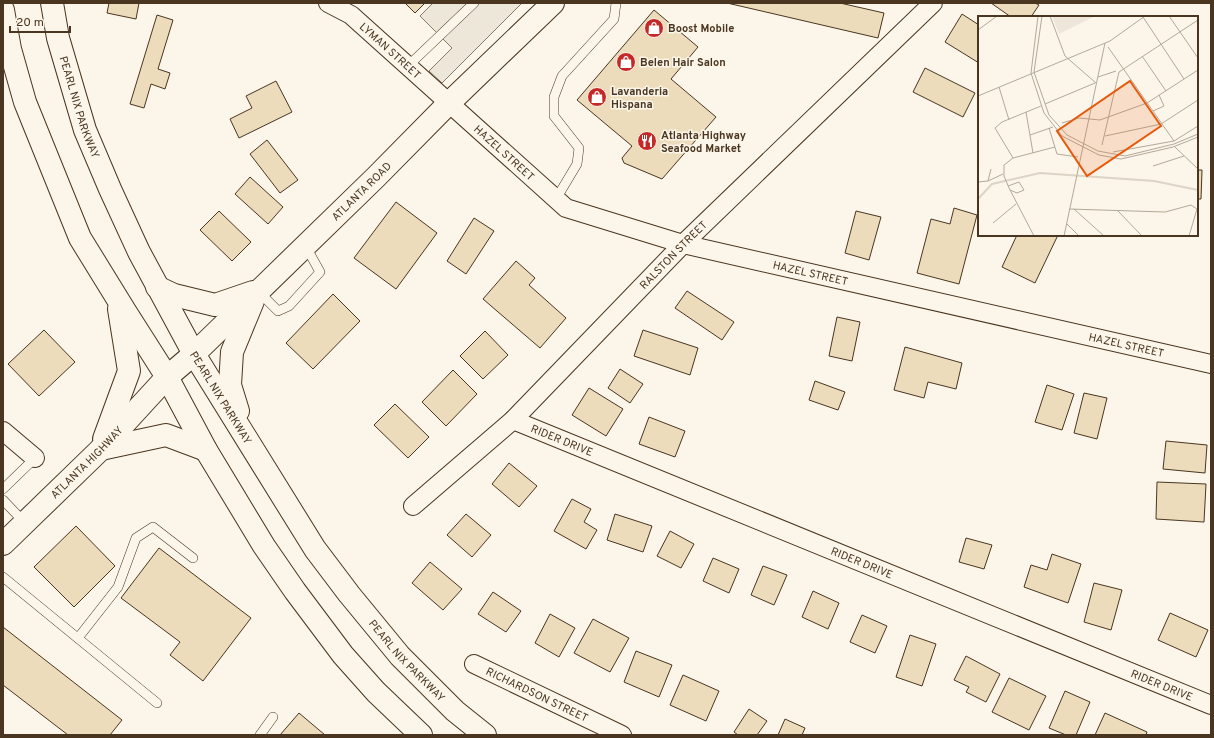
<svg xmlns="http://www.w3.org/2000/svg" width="1214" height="738" font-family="Overpass,sans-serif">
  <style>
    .parking { fill: #ede7d9; stroke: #887966 }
    .building { fill: #ecdcbc; stroke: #4a3520 }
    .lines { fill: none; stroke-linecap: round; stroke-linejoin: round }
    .lane-casing { stroke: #4a3520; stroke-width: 10 }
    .street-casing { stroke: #4a3520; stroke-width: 20 }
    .secondary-casing { stroke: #4a3520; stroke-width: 24 }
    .lane { stroke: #fbf6e9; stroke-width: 9 }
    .street { stroke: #fbf6e9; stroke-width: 18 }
    .secondary { stroke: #fbf6e9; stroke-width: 22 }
    .labels { text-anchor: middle; stroke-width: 3; stroke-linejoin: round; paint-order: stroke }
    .poi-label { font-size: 11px; font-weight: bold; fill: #4a3520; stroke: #fbf6e9; text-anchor: start }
    .street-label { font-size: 11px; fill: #4a3520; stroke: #fbf6e9 }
    .inset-river { fill: none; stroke: #dcd4c6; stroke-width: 2 }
    .inset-road { fill: none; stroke: #b4a999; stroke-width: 1 }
    .view { fill: #e8590c; fill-opacity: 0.15; stroke: #e8590c; stroke-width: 2 }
    .inset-edge { fill: none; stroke: #4a3520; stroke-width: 2 }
  </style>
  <rect width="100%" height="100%" fill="#fbf6e9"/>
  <!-- parking -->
  <polygon class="parking" points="433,3 522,3 442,83 429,71 452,48 420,16"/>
  <!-- building -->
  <g class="building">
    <polygon points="109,3 139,3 136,19 107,13"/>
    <polygon points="405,3 425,3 415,13"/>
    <polygon points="727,3 840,3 884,13 878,38"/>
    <polygon points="991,3 1035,3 1039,5 1031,17 1011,17"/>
    <polygon points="654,10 698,47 671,79 716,117 662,179 624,163 622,158 632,146 577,100"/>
    <polygon points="962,14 979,25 979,63 945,42"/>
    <polygon points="157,15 173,20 158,69 170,73 165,89 151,84 144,108 130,104"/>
    <polygon points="925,68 975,93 963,117 913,92"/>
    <polygon points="276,81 292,112 239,138 230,119 252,108 246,96"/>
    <polygon points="267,140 298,180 280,193 250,154"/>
    <polygon points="1197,170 1202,170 1201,199 1197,199"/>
    <polygon points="250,177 283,207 268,224 235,194"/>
    <polygon points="396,202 437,233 396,289 354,258"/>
    <polygon points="954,208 977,215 959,284 917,273 931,219 950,224"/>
    <polygon points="219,211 251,242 232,261 200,230"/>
    <polygon points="856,211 881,217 869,260 845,253"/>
    <polygon points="474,218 494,231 466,274 447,261"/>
    <polygon points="1017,235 1058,235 1035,283 1002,267"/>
    <polygon points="516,261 535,278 529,285 566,318 540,348 483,299"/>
    <polygon points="687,291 734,322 722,340 675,308"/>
    <polygon points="333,294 360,321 313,369 286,343"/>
    <polygon points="837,317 860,322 852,361 829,356"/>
    <polygon points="44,330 75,362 39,396 8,364"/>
    <polygon points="643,330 698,348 690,375 634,356"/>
    <polygon points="485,331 508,355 483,379 460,356"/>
    <polygon points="905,347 962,363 956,389 928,382 924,398 894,390"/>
    <polygon points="620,369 643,384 630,403 608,388"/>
    <polygon points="453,370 477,394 446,426 422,402"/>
    <polygon points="815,381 845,392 838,410 809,400"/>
    <polygon points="1047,385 1074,394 1062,430 1035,422"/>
    <polygon points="589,388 623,409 606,436 572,415"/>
    <polygon points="1084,393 1107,398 1097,439 1074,433"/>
    <polygon points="395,404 429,437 408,458 374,425"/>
    <polygon points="649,417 685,431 675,457 639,444"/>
    <polygon points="1166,441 1207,445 1205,473 1163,469"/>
    <polygon points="509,463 537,486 519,507 492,484"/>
    <polygon points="1157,482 1206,484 1204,522 1156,519"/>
    <polygon points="572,499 591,509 584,522 597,530 586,549 554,531"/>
    <polygon points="466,514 491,535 472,557 447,535"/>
    <polygon points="615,514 652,526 643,552 607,540"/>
    <polygon points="76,526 115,566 74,607 34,567"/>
    <polygon points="670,531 694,544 681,568 657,556"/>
    <polygon points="966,538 992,545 984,569 959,562"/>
    <polygon points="159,548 251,618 203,681 170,655 180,642 121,598"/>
    <polygon points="1052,554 1081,564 1068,603 1024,587 1031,565 1047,570"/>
    <polygon points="713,558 739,569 729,593 703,581"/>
    <polygon points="430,562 462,589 443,610 412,583"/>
    <polygon points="763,566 787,575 774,605 751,595"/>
    <polygon points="1094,583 1122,590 1111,630 1084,622"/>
    <polygon points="813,591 839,603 828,629 802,617"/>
    <polygon points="493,592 521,611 506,632 478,614"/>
    <polygon points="1170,613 1208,630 1196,657 1158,640"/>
    <polygon points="550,614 575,628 559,657 535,643"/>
    <polygon points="862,615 887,626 875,653 850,642"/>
    <polygon points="593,619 629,638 610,672 574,653"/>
    <polygon points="3,627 122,720 110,735 68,735 3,685"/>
    <polygon points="910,635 936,644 922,686 896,677"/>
    <polygon points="636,651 672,665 659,697 624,682"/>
    <polygon points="966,656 1000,674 986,702 966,692 969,687 954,680"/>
    <polygon points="683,675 719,691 706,721 670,705"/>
    <polygon points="1009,678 1046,696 1029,730 992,712"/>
    <polygon points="1065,691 1090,702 1076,735 1066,735 1049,728"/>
    <polygon points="749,709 767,721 757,735 738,735 734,732"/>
    <polygon points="299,713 325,735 280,735"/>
    <polygon points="1105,713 1147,732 1146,735 1095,735"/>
    <polygon points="785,719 805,728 802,735 778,735"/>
  </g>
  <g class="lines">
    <!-- lane casing -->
    <g class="lane-casing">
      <g id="lane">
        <polyline points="408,66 474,3"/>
        <polyline points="556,199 577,164 579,148 554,116 554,97 562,76 614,19 616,3"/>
        <polyline points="258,291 278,311 289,306 320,272 305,245"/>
        <polyline points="3,489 35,458"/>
        <polyline points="3,500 25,523"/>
        <polyline points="3,577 157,703"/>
        <polyline points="78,638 118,587 136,538 153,527 193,558"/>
        <polyline points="260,735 273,717"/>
      </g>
    </g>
    <!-- street casing -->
    <g class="street-casing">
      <g id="street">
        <path id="s1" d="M328,3L351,15L566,208L683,244L1211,364"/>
        <path id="s2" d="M513,420L1211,705"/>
        <polyline points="3,431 35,458"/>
        <path id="s3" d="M413,506L513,420L683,244L933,3"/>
        <path id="s4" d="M474,664L622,735"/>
      </g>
    </g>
    <!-- secondary casing -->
    <g class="secondary-casing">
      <g id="secondary">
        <path id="s5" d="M52,3L58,38L85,130L110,189L139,252L194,354L315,549L349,594L400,656L455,711L485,735"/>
        <polyline points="3,10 10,49 25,102 80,238 125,311 167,377 206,450 264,546 295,591 343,655 376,692 421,735"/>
        <polyline points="157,287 174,295 215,305 253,292"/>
        <polyline points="238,411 230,385 232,352 253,301"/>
        <polyline points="104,439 129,371 119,309"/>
        <polyline points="101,449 166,435 206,450"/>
        <path id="s6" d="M3,544L101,449L167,377L194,354L376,177L449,103L553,3"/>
      </g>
    </g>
    <!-- lane -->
    <use href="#lane" class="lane"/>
    <!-- street -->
    <use href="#street" class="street"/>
    <!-- secondary -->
    <use href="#secondary" class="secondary"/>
  </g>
  <!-- icons -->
  <defs>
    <g id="shop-disc" transform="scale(1)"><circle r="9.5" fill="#c62828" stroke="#fbf6e9"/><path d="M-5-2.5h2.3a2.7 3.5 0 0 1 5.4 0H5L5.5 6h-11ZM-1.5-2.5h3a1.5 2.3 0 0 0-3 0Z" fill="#fff"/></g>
    <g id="restaurant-disc" transform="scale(1)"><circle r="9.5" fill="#c62828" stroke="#fbf6e9"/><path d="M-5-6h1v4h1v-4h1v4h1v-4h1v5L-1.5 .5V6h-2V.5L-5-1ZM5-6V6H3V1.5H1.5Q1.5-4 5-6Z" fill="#fff"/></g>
  </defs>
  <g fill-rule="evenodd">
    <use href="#shop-disc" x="654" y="28"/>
    <use href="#shop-disc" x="626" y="62"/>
    <use href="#shop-disc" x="597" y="97"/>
    <use href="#restaurant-disc" x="647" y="141"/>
  </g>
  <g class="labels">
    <!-- poi labels -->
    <g class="poi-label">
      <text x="668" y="32">Boost Mobile</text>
      <text x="640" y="66">Belen Hair Salon</text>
      <text x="611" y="95">Lavanderia<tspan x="611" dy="13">Hispana</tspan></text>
      <text x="661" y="139">Atlanta Highway<tspan x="661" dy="13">Seafood Market</tspan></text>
    </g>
    <!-- street labels -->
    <g class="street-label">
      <text dy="4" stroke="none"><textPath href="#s1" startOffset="79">LYMAN STREET</textPath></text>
      <text dy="4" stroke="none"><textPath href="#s5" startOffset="108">PEARL NIX PARKWAY</textPath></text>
      <text dy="4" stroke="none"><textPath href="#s1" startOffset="232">HAZEL STREET</textPath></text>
      <text dy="4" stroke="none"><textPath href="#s6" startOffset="503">ATLANTA ROAD</textPath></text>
      <text dy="4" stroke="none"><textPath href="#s3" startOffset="362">RALSTON STREET</textPath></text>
      <text dy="4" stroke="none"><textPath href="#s1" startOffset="568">HAZEL STREET</textPath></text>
      <text dy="4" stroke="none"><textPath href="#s1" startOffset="892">HAZEL STREET</textPath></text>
      <text dy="4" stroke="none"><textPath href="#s5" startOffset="432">PEARL NIX PARKWAY</textPath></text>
      <text dy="4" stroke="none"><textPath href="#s2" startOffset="53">RIDER DRIVE</textPath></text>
      <text dy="4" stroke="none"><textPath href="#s6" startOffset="117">ATLANTA HIGHWAY</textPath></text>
      <text dy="4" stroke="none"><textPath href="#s2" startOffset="377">RIDER DRIVE</textPath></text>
      <text dy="4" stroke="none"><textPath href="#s5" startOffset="755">PEARL NIX PARKWAY</textPath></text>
      <text dy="4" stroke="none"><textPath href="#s2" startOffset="701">RIDER DRIVE</textPath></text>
      <text dy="4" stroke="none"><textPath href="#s4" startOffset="70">RICHARDSON STREET</textPath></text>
    </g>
  </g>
  <!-- overview -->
  <g transform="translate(978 16)">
    <rect width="220" height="220" fill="#fbf6e9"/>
    <path d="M74,0H117L81,18Z" fill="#ede6d9"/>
    <path class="inset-river" d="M0,183L14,168L62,157L176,165L220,174"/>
    <path class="inset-road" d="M60,0L53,57L66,97L84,120L121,139L143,143L195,131L220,121M64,0L56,56L71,99L89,119L120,135L147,140L196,128L220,118M72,0L87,40L118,67M191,0L220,42M165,1L206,63M0,14L19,0M130,31L196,125M164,40L188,75M120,61L138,55M21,71L31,104M0,80L132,25L167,0M67,88L117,67M175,95L186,90L181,79M48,96L55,137M84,107L101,102L122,104L169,87L220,54M71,112L79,138L100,141M52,119L75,111M127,120L183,108L220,84M124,129L141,56L220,4M197,131L220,153M135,136L196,125L220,110M35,142L17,112L24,106L63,90M175,150L206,140M10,165L13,153M0,166L10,165L25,158M30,170L41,166L46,174L39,177L32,174M91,193L187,196L213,189L219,193L211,220M96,193L126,220M140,195L164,220M15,207L38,188M89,208L101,220M56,220L31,172L26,160V149L35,142L77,131M86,220L127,27"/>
    <path class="view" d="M152,65L183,110L109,160L79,115Z"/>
    <rect width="220" height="220" class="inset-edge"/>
  </g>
  <!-- border -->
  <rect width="1214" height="738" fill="none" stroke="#4a3520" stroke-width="8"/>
  <!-- scale -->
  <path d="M10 26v6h60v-6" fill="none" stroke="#4a3520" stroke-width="2"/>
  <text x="16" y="26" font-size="12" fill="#4a3520" stroke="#fbf6e9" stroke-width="3" paint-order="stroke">20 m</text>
</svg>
